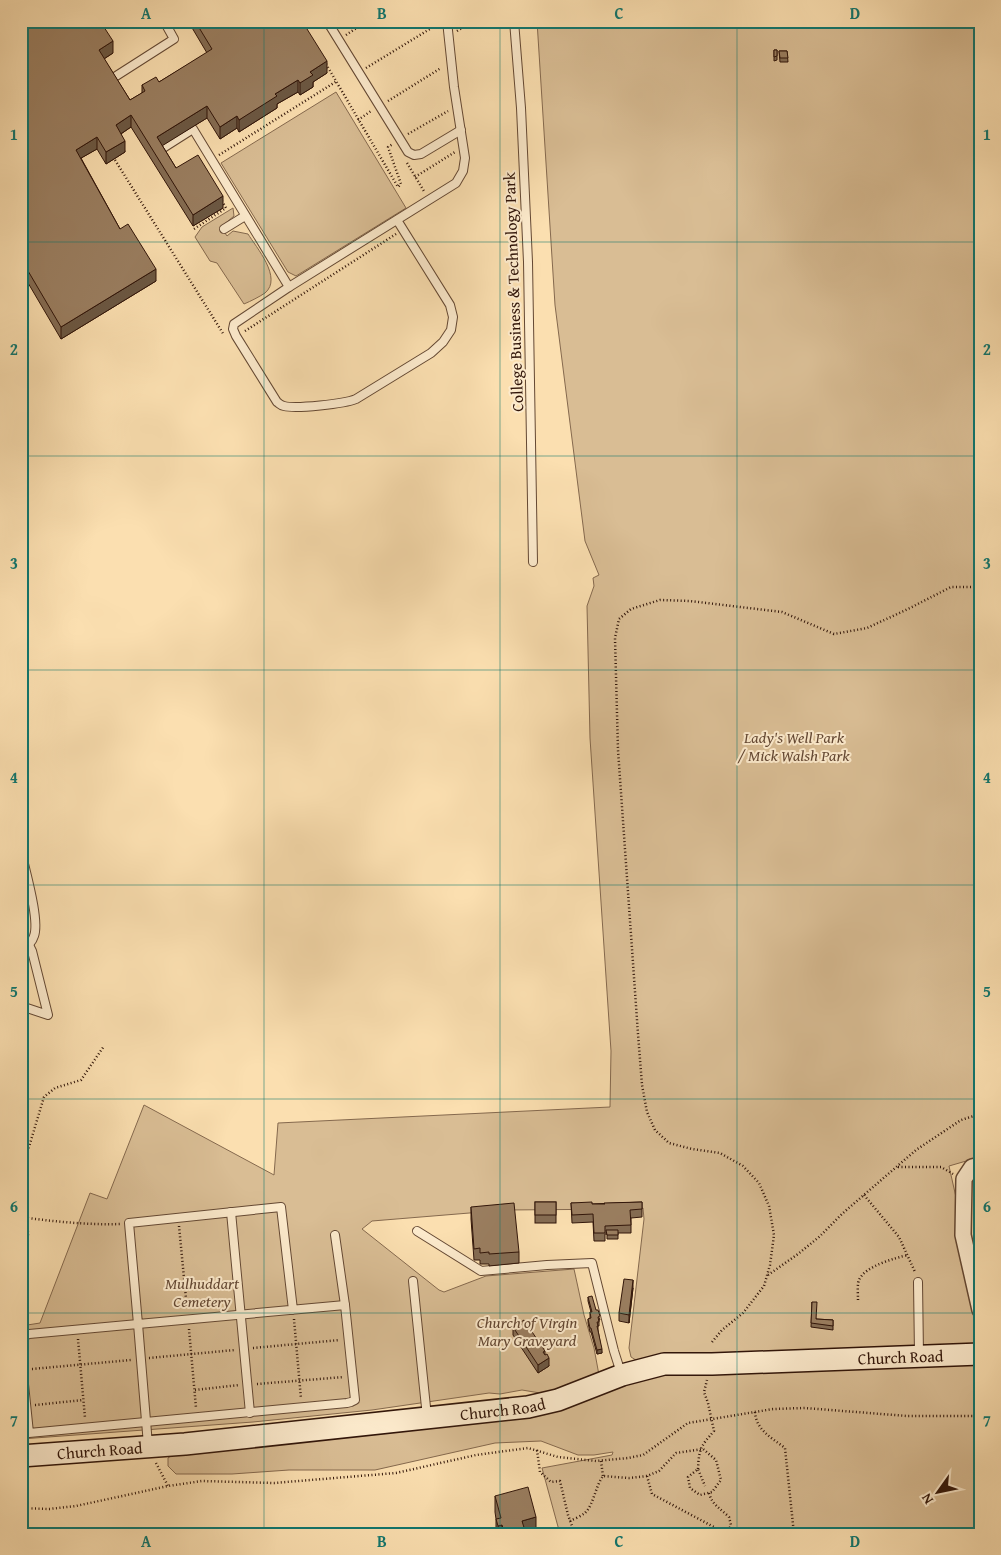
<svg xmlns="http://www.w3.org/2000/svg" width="1001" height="1555" font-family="'Gentium Book Plus',serif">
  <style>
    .green { fill: #d9bd94; stroke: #85694e }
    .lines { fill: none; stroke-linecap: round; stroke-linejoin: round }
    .lane-casing { stroke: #644833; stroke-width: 10 }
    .street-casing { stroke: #644833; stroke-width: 18 }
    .secondary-casing { stroke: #311509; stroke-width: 24 }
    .path { stroke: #311509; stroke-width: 2.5; stroke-dasharray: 1 2.5; stroke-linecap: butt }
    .lane { stroke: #fceacc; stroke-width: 8 }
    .street { stroke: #fceacc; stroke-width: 15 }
    .secondary { stroke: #fceacc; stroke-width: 21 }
    .wall { fill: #846c53; stroke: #311509 }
    .shaded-wall { fill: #6c5843; stroke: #311509 }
    .building { fill: #9a7e60; stroke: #311509 }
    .grid { fill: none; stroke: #0f766e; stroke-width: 1; stroke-opacity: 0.55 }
    .labels { text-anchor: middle; stroke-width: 4; stroke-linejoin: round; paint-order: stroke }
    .street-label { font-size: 16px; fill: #311509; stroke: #fceacc }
    .park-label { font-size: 16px; font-style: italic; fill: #634733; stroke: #fceacc }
    .neatline { fill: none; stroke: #0f766e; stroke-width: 2 }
    .grid-label { font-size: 16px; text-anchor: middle; font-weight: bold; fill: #0f766e }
  </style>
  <rect width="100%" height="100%" fill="#fbdfb0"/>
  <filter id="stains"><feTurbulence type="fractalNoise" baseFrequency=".004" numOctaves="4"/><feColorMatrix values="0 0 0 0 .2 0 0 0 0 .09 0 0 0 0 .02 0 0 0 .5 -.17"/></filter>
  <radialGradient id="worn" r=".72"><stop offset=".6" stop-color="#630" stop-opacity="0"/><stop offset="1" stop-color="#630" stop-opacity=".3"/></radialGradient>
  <!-- green -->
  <g class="green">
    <polygon points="537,21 980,21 980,1157 949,1166 980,1305 980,1534 560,1534 542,1468 612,1455 613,1452 594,1455 578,1455 541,1441 495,1443 375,1470 289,1470 232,1474 176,1474 168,1466 168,1458 175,1453 546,1410 639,1362 631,1357 629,1348 644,1219 643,1208 632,1209 506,1210 372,1221 362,1229 439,1290 444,1292 486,1276 574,1269 584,1315 594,1348 599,1375 546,1394 522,1390 500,1394 489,1393 372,1410 253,1422 21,1439 21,1326 40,1323 90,1193 107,1199 144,1105 274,1175 278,1123 610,1107 611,1051 590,738 587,606 594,586 593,578 599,575 585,541 555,305"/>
    <polygon points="336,92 406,208 296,276 288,272 221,163"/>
    <path d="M233,208L234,216L221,227L227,236L233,231L248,234C256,247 283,278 265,293C259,297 251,301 244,304L217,263L210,261L195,237L202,227Z"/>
  </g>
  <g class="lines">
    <!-- lane casing -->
    <g class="lane-casing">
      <g id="lane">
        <polyline points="327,21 408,152 414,155 421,154 461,130"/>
        <polyline points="514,21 521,108 528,262 533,562"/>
        <polyline points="97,27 106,21"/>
        <polyline points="113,78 174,39 164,21"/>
        <polyline points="160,150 193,129 289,287"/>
        <path d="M397,220L450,305L453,317L451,330L443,342L431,353L356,399C344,404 296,409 284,406C280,405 280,404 277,402L236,336L233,329L234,324L289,287L456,183L463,171L465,158L454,87L447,21"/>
        <polyline points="224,229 245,216"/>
        <path d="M21,851C25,870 40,920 34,936C32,943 27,947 21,951"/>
        <polyline points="21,1006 48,1015 32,951 29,945"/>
        <polyline points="231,1212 250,1413"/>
        <polyline points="417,1231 481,1271 547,1265 592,1263 614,1351 621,1373"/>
        <polyline points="335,1235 345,1305"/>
        <polyline points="413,1281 427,1417"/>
        <polyline points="918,1282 919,1355"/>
        <polyline points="21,1340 24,1336 29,1334 138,1324 148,1445"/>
        <path d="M21,1355L29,1433C135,1422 241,1414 347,1403L351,1402L355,1400L345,1305L138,1324L129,1223L281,1207L293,1310"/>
      </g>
    </g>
    <!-- street casing -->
    <g class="street-casing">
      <polyline id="street" points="980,1165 972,1167 964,1179 963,1235 980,1310"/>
    </g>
    <!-- secondary casing -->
    <g class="secondary-casing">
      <g id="secondary">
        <path id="s1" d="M21,1456L185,1444L528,1407L558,1400L622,1375L664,1364H712L980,1354"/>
      </g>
    </g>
    <!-- path -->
    <g class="path">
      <polyline points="465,21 465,27"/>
      <polyline points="457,31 473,21"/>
      <polyline points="346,35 367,21"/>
      <polyline points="326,64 398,187 401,184 388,147 393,144"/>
      <polyline points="366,68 438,24"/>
      <polyline points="388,101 441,68"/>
      <polyline points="358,120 371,111"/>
      <polyline points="408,134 448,111"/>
      <polyline points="219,155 337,81"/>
      <polyline points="115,160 224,335"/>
      <polyline points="407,163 425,193"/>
      <polyline points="415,177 455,152"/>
      <polyline points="194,229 226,208 222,201"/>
      <polyline points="245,331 396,234"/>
      <polyline points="21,820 26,843"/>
      <polyline points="21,930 24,922"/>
      <polyline points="898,1167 941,1167 953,1174"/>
      <polyline points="864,1195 899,1237 915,1272"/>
      <path d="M28,1218C59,1222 89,1225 121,1224"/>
      <polyline points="179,1226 187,1309"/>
      <polyline points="21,1255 28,1237 26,1157 44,1097 55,1088 81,1080 104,1046"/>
      <polyline points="768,1275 798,1254 819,1237 843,1213 916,1150 961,1120 980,1114"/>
      <path d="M858,1300C858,1294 857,1285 859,1280C865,1266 895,1258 908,1255"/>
      <polyline points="294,1319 301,1399"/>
      <polyline points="189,1329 196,1408"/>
      <polyline points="78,1339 85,1418"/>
      <polyline points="712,1342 722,1330 743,1313 764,1286 770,1265 774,1235 769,1206 759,1183 743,1166 720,1153 692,1149 669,1143 655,1130 647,1112 642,1085 638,1034 618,750 615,638 619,619 631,609 660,600 690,601 782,612 834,634 867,628 908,609 951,587 980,587"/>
      <polyline points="253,1348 340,1340"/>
      <polyline points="149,1358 235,1350"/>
      <polyline points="32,1369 131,1360"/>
      <polyline points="257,1384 344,1377"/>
      <polyline points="195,1390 239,1385"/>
      <polyline points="35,1405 83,1400"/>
      <path d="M755,1412C756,1430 772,1438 785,1448L794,1534"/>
      <polyline points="537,1450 540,1472 551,1482 560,1481 568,1515 575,1534"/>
      <polyline points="601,1461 603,1476"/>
      <polyline points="156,1463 168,1486"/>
      <path d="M698,1469C699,1448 701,1446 714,1431L708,1403L704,1392L707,1380"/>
      <polyline points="647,1476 652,1494 727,1534"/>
      <path d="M709,1493C712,1505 721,1509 729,1517L731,1525L727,1534"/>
      <polyline points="21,1508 49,1509 76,1506 168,1486 202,1481 274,1483 396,1473 476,1455 528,1448 558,1457 596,1461 628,1458 643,1455 688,1423 773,1409 805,1408 907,1416 980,1416"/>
      <path d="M570,1521C574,1519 581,1516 585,1513C594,1504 595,1487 603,1476L629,1478L647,1476L659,1471L676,1453L703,1449L716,1460L721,1480L712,1492L700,1495L690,1488L688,1477L698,1469L705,1486"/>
    </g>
    <!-- lane -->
    <use href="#lane" class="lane"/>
    <!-- street -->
    <use href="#street" class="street"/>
    <!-- secondary -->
    <use href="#secondary" class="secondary"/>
  </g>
  <!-- wall -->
  <g class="wall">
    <polygon points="21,21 113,53 104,59 130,100 142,93 142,85 159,82 207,53 188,21 302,21 327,73 313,82 313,87 300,95 298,92 277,104 277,108 239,132 237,128 220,139 207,118 162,145 176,168 223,208 193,226 131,127 121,134 125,152 106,164 97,149 81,158 120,229 156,281 61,339 21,271"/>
    <polygon points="774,50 777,50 777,60 774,61"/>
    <polygon points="779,51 787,51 788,62 780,62"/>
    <polygon points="980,1178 980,1202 979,1202 975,1187 975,1179"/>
    <rect x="535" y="1202" width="21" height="21"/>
    <polygon points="642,1202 642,1217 631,1218 631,1233 618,1233 618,1239 607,1239 607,1234 605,1234 605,1241 594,1241 593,1222 572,1223 571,1203 592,1204"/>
    <polygon points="471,1207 519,1252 519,1263 489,1266 489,1264 480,1264 480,1260 474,1260 471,1219"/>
    <polygon points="633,1288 629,1323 619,1321 619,1313"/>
    <polygon points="588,1297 596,1310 600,1320 599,1320 599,1326 598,1326 598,1330 602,1353 597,1354 591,1332 590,1332 588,1323 588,1319 590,1318 590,1312 591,1312 588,1301"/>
    <polygon points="812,1302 816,1319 833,1320 833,1330 811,1327"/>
    <polygon points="513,1327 545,1351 545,1355 549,1366 538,1373 513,1335"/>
    <polygon points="495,1496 536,1532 531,1534 496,1534 496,1519 495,1512"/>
  </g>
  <!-- shaded-wall -->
  <g class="shaded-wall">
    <polygon points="113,41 113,53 99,62 99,50"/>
    <polygon points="327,61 327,73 313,82 313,87 300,95 300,83 310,72"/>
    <polygon points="298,80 298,92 277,104 277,108 239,132 239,120 275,94"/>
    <polygon points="207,106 207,118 157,149 157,137"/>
    <polygon points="131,115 131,127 116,137 116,125"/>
    <polygon points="237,116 237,128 220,139 220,127"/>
    <polygon points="97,137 97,149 76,161 76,150"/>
    <polygon points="125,141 125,152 106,164 106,152"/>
    <polygon points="223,196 223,208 193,226 193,215"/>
    <polygon points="156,269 156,281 61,339 61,327"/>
    <polygon points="24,977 24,989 21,990 21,978"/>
    <rect x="979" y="1194" width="1" height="8"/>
    <polygon points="633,1280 633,1288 629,1323 629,1315"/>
    <polygon points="602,1349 602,1353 597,1354 597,1350"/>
    <polygon points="549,1358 549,1366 538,1373 538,1365"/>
    <polygon points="536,1517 536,1532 531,1534 522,1534 522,1521"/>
    <polygon points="502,1525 502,1534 498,1534 498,1526"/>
  </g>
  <!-- building -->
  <g class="building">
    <polygon points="21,21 100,21 113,41 99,50 130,100 145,91 142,85 156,77 159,82 212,49 195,21 302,21 327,61 310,72 313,75 300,83 298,80 275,94 277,96 239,120 237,116 220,127 207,106 157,137 176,168 198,155 223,196 193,215 131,115 116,125 125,141 106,152 97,137 76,150 120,229 128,224 156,269 61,327 21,259"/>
    <polygon points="774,50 777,50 777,56 774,57"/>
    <polygon points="779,51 787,51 788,58 780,58"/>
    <polygon points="21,965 24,977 21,978"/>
    <polygon points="980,1178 980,1194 979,1194 975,1179"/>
    <rect x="535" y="1202" width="21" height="13"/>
    <polygon points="592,1202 592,1204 605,1204 604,1203 642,1202 642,1209 630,1210 631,1225 605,1226 605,1233 594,1233 593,1214 572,1215 571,1203"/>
    <polygon points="514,1203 519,1252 489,1254 489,1252 480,1253 480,1248 474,1249 471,1207"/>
    <polygon points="606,1230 618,1230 618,1235 607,1235"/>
    <polygon points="624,1279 633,1280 629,1315 619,1313"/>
    <polygon points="592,1296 596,1310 598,1310 600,1316 598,1317 599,1322 597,1322 598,1326 597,1326 602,1349 597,1350 591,1328 590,1328 588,1319 591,1318 590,1312 592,1312 588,1297"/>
    <polygon points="812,1302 817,1302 816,1319 833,1320 833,1326 811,1323"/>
    <polygon points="524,1320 545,1351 543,1352 545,1355 547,1354 549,1358 538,1365 513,1327"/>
    <polygon points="528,1487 536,1517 522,1521 526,1534 505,1534 502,1525 498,1526 496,1519 501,1518 495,1496"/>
  </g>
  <!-- grid -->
  <path class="grid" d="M264,21V1534M500,21V1534M737,21V1534M21,242H980M21,456H980M21,670H980M21,885H980M21,1099H980M21,1313H980"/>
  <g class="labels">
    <!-- street labels -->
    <g class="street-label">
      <text transform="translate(513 292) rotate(-92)" y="6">College Business &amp; Technology Park</text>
      <text dy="6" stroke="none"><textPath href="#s1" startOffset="889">Church Road</textPath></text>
      <text dy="6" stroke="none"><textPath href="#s1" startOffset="484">Church Road</textPath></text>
      <text dy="6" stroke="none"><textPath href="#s1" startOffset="79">Church Road</textPath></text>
    </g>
    <!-- park labels -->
    <g class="park-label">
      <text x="794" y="743">Lady's Well Park<tspan x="794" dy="18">/ Mick Walsh Park</tspan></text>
      <text x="202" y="1289">Mulhuddart<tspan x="202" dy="18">Cemetery</tspan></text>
      <text x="527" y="1328">Church of Virgin<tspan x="527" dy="18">Mary Graveyard</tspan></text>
    </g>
  </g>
  <!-- margin -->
  <rect width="1001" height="1555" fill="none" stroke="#fbdfb0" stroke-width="55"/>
  <!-- north arrow -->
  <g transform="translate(938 1492) rotate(237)" stroke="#fceacc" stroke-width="4" paint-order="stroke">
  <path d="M0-4L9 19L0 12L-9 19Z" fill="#311509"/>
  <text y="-8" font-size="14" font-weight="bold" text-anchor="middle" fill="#311509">N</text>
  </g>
  <rect x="28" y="28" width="946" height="1500" class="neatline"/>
  <g class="grid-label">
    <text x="146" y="19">A</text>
    <text x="382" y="19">B</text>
    <text x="619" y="19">C</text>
    <text x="855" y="19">D</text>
    <text x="14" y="140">1</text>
    <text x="987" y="140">1</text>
    <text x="14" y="355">2</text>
    <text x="987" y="355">2</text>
    <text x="14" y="569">3</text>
    <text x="987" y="569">3</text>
    <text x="14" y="783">4</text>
    <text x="987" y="783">4</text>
    <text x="14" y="997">5</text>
    <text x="987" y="997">5</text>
    <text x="14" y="1212">6</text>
    <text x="987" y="1212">6</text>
    <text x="14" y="1426">7</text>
    <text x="987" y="1426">7</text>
    <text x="146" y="1547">A</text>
    <text x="382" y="1547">B</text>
    <text x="619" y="1547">C</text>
    <text x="855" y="1547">D</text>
  </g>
  <rect width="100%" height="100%" filter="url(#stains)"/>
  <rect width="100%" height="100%" fill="url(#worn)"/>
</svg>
